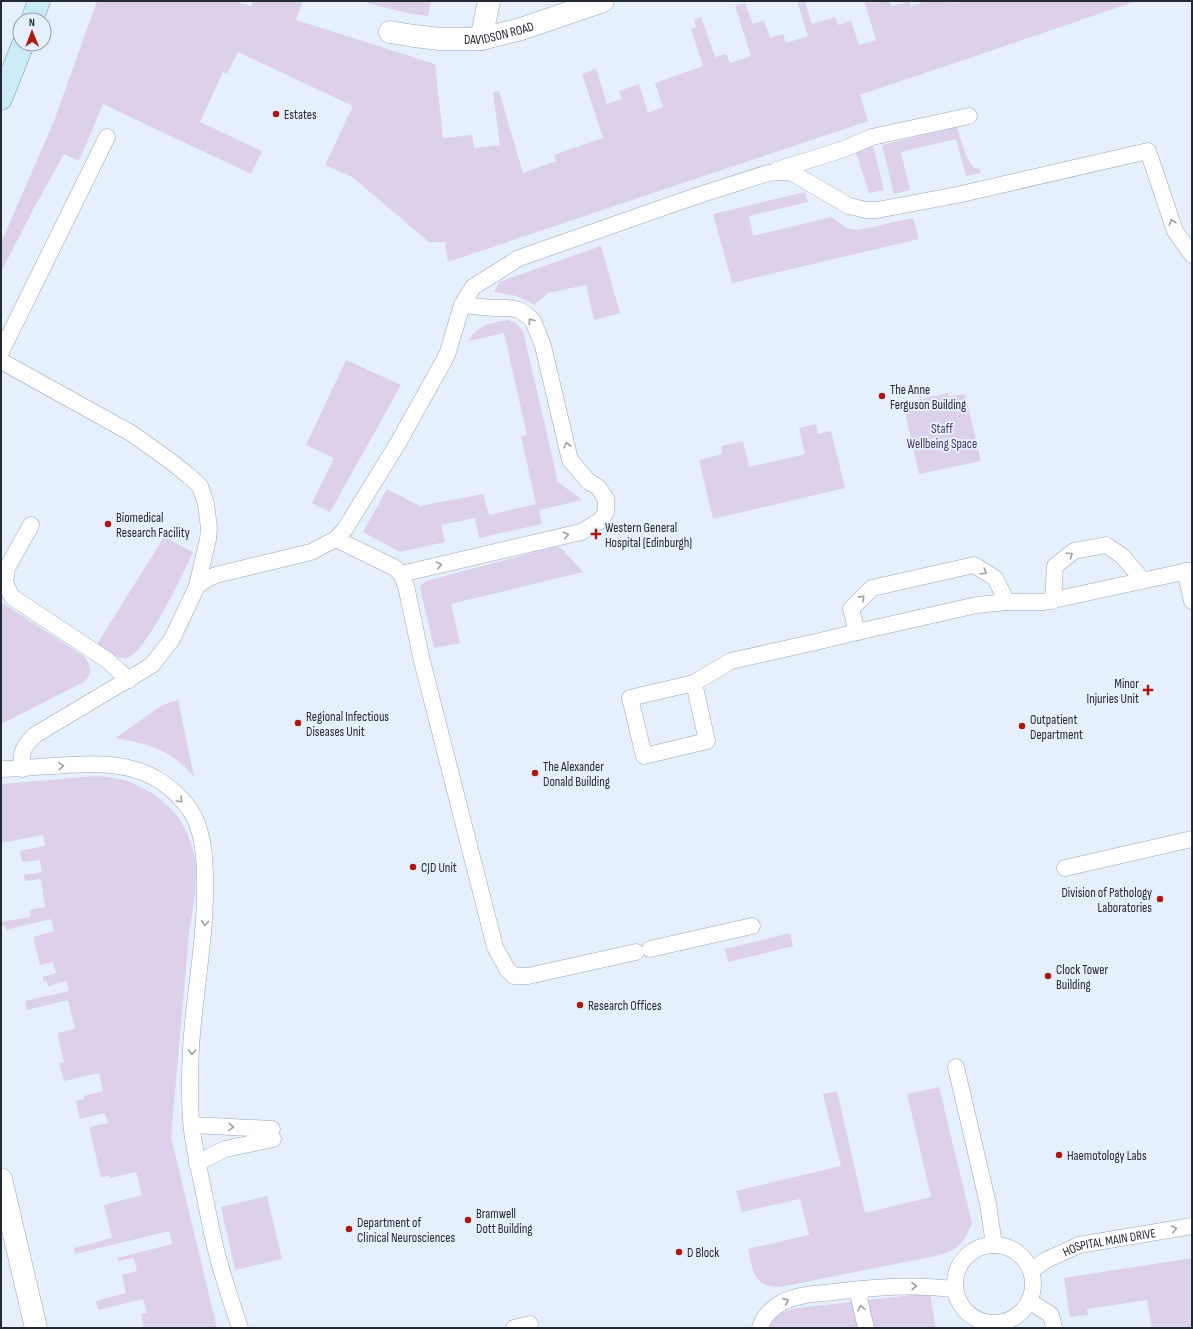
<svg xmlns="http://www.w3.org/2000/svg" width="1193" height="1329" font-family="'Sofia Sans Condensed',sans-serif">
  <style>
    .green { fill: #dcd0ea }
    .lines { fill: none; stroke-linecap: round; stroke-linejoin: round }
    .lane-casing { stroke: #96a6b8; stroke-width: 17 }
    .street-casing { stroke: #96a6b8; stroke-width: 23 }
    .primary-casing { stroke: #7a9eae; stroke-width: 23 }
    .lane { stroke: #fff; stroke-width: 16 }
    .street { stroke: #fff; stroke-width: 22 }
    .primary { stroke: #cbebf7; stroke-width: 22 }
    .oneway { stroke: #9c9fa2 }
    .poi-dot { fill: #aa1913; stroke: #e6f0fc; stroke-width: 1.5 }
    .labels { text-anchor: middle; stroke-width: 4; stroke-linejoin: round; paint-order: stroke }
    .street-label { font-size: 13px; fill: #242a31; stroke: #e6f0fc }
    .poi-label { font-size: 13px; fill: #242a31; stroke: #e6f0fc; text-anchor: start }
    .park-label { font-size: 13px; fill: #4c3661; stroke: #e6f0fc }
  </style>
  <rect width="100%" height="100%" fill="#e6f0fc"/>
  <!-- green -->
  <g class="green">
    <polygon points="97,1 236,1 251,6 253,1 303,1 296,20 435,64 443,138 472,135 474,148 500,145 493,92 499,91 523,173 556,161 554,155 603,138 582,74 596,69 607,104 622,99 619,91 639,84 648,113 663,107 655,83 703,66 691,29 696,27 694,20 701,17 715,57 726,54 730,63 751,56 735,6 745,3 753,24 764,21 770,38 783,34 786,43 808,36 797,1 805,1 812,24 835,17 838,25 851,21 859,45 876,40 864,1 873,1 874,3 882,1 889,1 891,6 910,1 911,6 921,3 920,1 951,1 952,3 958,1 1137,1 860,95 868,121 448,262 445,242 429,242 352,177 325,165 353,106 238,52 227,74 223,72 200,122 262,151 251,174 103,104 79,161 64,154 34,208 1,272 1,243 54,121"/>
    <polygon points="367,1 431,1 428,16 411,14 367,3"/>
    <path d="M957,127C961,141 965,157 974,168L980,169L981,173L966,176L956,139L901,152L910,190L894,194L882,145Z"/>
    <polygon points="873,145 884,190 869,193 855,150"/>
    <polygon points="805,192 808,202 749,216 753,236 831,217 846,228 858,230 913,218 919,239 732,283 713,214"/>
    <polygon points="601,246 620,313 594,320 586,285 548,293 534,305 517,296 494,292 499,282"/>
    <path d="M508,320L516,323L523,331L558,482L582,500L539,510L542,524L479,538L475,518L441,525L445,542L400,552L363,532L387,489L420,506L483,494L489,515L536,504L521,436L527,435L504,333L469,341C477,324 492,323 508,320Z"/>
    <polygon points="346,360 401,385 330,512 312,503 334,458 306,445"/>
    <polygon points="948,393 949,397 965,394 981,461 919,474 903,403"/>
    <polygon points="816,424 818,434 831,431 845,488 713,519 699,460 722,454 721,446 743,441 749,467 805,454 799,428"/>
    <path d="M164,537L193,552C184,572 146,653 127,658C117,660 105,649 97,644Z"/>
    <polygon points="554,547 561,548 564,551 583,572 451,604 460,643 434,648 420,588 422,584 426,581"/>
    <path d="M1,602L85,657C91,668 93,672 84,682L1,724Z"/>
    <path d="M178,700L194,777C170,749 151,745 116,738L162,705Z"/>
    <polygon points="96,776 109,777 128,781 152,793 171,809 178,817 187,833 192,846 196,863 195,895 189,934 171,1137 217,1328 144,1328 141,1314 147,1313 143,1299 98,1310 96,1301 126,1293 122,1275 137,1271 134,1258 118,1261 117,1258 172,1244 169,1231 75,1254 74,1248 112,1238 104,1205 142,1195 136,1172 110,1178 109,1176 101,1177 89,1127 108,1123 105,1113 80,1119 76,1101 84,1099 84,1096 103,1091 99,1073 64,1081 59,1063 64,1062 57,1033 75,1029 68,1000 27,1010 25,1001 69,991 66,981 48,986 47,981 44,982 43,977 56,973 53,962 40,965 33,937 54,931 51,919 6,930 5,925 1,926 1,922 31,917 30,910 45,907 41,879 25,881 24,875 42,872 40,860 22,862 20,851 45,846 43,835 1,843 1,784"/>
    <polygon points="790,933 793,946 728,962 725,949"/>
    <path d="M939,1087L972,1223C963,1247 955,1251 931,1257L780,1287C753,1287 753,1271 748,1249L809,1235L800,1199L742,1212L736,1191L841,1166L823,1094L837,1091L865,1213L931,1197L907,1094Z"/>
    <polygon points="267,1196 282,1259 235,1270 221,1207"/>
    <polygon points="1192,1258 1192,1328 1152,1328 1147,1300 1087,1309 1088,1315 1070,1317 1064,1278"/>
    <path d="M930,1293L936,1328H767C776,1313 781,1312 798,1308Z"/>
  </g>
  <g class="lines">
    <!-- lane casing -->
    <g class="lane-casing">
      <g id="lane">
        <polyline points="777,170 841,150 872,137 969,116"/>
        <polyline points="1,352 107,137"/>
        <polyline points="1,361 131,433 169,460 189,476 200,486 206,504 209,528 208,539 197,586"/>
        <polyline points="31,525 7,568 5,583 12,597 107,660 129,680"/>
        <polyline points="336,539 395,568 401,574 406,586 422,661 495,947 507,969 514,976 528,976 636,952"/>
        <polyline points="1185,571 1192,601"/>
        <polyline points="401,574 581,532 601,520 606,512 606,499 598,487 589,482 570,460 543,346 533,321 528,316 519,310 509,308 493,308 462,305"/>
        <polyline points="1053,601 1055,566 1074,551 1106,545 1122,556 1143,580"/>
        <polyline points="857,632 851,609 872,588 974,565 995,578 1007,602"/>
        <polyline points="694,683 731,661 820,641 857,632 977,605 1007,602 1044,602 1192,570"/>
        <polygon points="694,683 707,741 644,756 630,698"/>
        <path d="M1,769C50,769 116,752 160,781C174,790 190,806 196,821C204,840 205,860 205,879C206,927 198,974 193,1022C190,1054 189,1088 191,1121C193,1145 199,1169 204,1193C209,1217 213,1241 220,1265C226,1286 233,1307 240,1328"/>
        <path d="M22,769C21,751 22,748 35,735L152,665L172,639L197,586L207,579L216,575L311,552L336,539L345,529L398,443L447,355L462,305L473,287L519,258L696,196L768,173L779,172H788L794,174L849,206L866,210H877L957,195L1148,151L1175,231L1192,255"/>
        <polyline points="1065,868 1192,839"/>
        <polyline points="650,949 752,926"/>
        <polyline points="956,1067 988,1204 994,1245"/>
        <polyline points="192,1125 272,1129"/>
        <polyline points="197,1163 225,1149 273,1139"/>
        <circle cx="994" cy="1284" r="39"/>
        <path id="s1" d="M1031,1271L1046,1260L1079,1245L1192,1226"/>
        <polyline points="863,1289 859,1298 866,1328"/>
        <polyline points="1029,1301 1051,1315 1054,1328"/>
        <polyline points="514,1328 530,1324"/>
        <path d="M760,1328C763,1316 772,1308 783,1302C799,1294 817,1294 834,1292C876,1287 913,1284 955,1289"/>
      </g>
    </g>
    <!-- street casing -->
    <g class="street-casing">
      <g id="street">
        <path id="s2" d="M390,32L414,36L440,39H481L521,29L603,1"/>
        <polyline points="481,39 489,1"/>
        <polyline points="1,1179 36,1328"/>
      </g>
    </g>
    <!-- primary casing -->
    <g class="primary-casing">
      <g id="primary">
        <polyline points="32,20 39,1"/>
        <polyline points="1,99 23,44"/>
      </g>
    </g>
    <!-- lane -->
    <use href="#lane" class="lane"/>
    <!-- street -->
    <use href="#street" class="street"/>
    <!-- primary -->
    <use href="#primary" class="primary"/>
  </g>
  <!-- one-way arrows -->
  <defs><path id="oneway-chevron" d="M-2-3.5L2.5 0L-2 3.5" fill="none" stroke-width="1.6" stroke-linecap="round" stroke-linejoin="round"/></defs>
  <g class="oneway">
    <use href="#oneway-chevron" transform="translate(1172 222) rotate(-109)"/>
    <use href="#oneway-chevron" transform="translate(531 321) rotate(-125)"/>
    <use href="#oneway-chevron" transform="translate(567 445) rotate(-104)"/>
    <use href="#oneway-chevron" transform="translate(566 535) rotate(-12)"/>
    <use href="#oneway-chevron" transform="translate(1070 555) rotate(-35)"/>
    <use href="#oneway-chevron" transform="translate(439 565) rotate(-13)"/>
    <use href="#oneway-chevron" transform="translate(984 572) rotate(32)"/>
    <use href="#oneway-chevron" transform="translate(862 598) rotate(-45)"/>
    <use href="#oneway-chevron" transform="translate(61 766) rotate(-3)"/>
    <use href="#oneway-chevron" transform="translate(180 800) rotate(45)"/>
    <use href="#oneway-chevron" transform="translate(205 923) rotate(94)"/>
    <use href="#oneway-chevron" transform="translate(192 1052) rotate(93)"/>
    <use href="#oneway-chevron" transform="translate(231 1127) rotate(3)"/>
    <use href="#oneway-chevron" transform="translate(1174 1229) rotate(-10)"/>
    <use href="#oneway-chevron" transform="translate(914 1286) rotate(-2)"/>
    <use href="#oneway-chevron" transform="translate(786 1301) rotate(-24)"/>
    <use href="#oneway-chevron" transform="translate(861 1308) rotate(-103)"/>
  </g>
  <!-- markers -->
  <g class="poi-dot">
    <circle cx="276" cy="114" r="4"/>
    <circle cx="882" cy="396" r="4"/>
    <circle cx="108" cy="524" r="4"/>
    <path d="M594 528h4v4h4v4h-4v4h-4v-4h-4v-4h4z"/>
    <path d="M1146 684h4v4h4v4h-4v4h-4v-4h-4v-4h4z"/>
    <circle cx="298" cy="723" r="4"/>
    <circle cx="1022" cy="726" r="4"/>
    <circle cx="535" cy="773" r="4"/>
    <circle cx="413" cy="867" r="4"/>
    <circle cx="1160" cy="899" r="4"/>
    <circle cx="1048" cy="976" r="4"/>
    <circle cx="580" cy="1005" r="4"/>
    <circle cx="1059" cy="1155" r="4"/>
    <circle cx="468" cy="1220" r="4"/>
    <circle cx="349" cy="1229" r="4"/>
    <circle cx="679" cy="1252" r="4"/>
  </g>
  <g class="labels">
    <!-- street labels -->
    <g class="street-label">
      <text dy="5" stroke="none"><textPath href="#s2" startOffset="110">DAVIDSON ROAD</textPath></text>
      <text dy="5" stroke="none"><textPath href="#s1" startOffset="85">HOSPITAL MAIN DRIVE</textPath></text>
    </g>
    <!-- poi labels -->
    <g class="poi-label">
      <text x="284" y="119">Estates</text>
      <text x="890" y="394">The Anne<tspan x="890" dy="15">Ferguson Building</tspan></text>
      <text x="116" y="522">Biomedical<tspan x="116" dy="15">Research Facility</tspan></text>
      <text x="605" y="532">Western General<tspan x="605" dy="15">Hospital (Edinburgh)</tspan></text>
      <text x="1139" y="688" text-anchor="end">Minor<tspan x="1139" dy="15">Injuries Unit</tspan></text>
      <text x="306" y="721">Regional Infectious<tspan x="306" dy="15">Diseases Unit</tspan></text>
      <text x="1030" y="724">Outpatient<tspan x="1030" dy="15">Department</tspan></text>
      <text x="543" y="771">The Alexander<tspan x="543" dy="15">Donald Building</tspan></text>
      <text x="421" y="872">CJD Unit</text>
      <text x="1152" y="897" text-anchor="end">Division of Pathology<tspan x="1152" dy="15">Laboratories</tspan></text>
      <text x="1056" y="974">Clock Tower<tspan x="1056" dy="15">Building</tspan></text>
      <text x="588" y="1010">Research Offices</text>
      <text x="1067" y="1160">Haemotology Labs</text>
      <text x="476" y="1218">Bramwell<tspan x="476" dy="15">Dott Building</tspan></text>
      <text x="357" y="1227">Department of<tspan x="357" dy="15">Clinical Neurosciences</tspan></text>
      <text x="687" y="1257">D Block</text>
    </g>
    <!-- park labels -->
    <g class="park-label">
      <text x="942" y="433">Staff<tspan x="942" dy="15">Wellbeing Space</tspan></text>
    </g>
  </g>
  <!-- border -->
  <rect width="1193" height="1329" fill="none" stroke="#242a31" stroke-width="4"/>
  <!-- north arrow -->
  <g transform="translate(32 32) rotate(359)"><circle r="19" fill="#e6f0fc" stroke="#98a1ab"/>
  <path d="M0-3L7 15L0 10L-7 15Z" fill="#aa1913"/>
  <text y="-6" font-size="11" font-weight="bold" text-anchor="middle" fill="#242a31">N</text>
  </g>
</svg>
